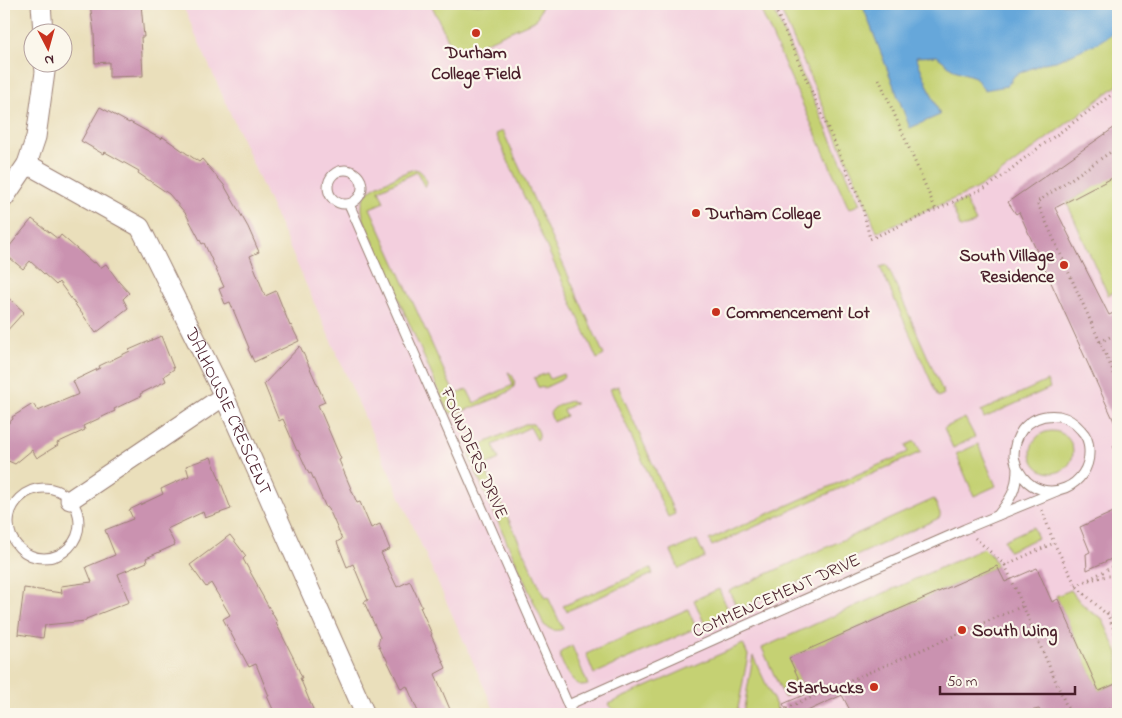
<svg xmlns="http://www.w3.org/2000/svg" width="1122" height="718" font-family="'Indie Flower',sans-serif">
  <style>
    .built { fill: #f3cfde }
    .green { fill: #c5d173; stroke: #88784f }
    .water { fill: #66a7da; stroke: #586382 }
    .building { fill: #ca92b0 }
    .lines { fill: none; stroke-linecap: round; stroke-linejoin: round }
    .service-casing { stroke: #9a7f73; stroke-width: 11 }
    .minor-casing { stroke: #9a7f73; stroke-width: 21 }
    .path { stroke: #9a7f73; stroke-width: 3; stroke-dasharray: 1 4; stroke-linecap: butt }
    .service { stroke: #fff; stroke-width: 9 }
    .minor { stroke: #fff; stroke-width: 19 }
    .poi-dot { fill: #c8321e; stroke: #fbf7ec; stroke-width: 2 }
    .labels { text-anchor: middle; stroke-width: 4.5; stroke-linejoin: round; paint-order: stroke }
    .poi-label { font-size: 18px; font-weight: bold; fill: #4a1f2b; stroke: #fbf7ec; text-anchor: start }
    .street-label { font-size: 18px; fill: #4a1f2b; stroke: #fbf7ec }
  </style>
  <rect width="100%" height="100%" fill="#fbf7ec"/>
  <filter id="ink" filterUnits="userSpaceOnUse"><feTurbulence type="fractalNoise" baseFrequency=".02" numOctaves="2"/><feDisplacementMap in="SourceGraphic" scale="10" xChannelSelector="R" yChannelSelector="G"/><feConvolveMatrix kernelMatrix="1 2 1 2 8 2 1 2 1" color-interpolation-filters="sRGB"/></filter>
  <filter id="wash" filterUnits="userSpaceOnUse"><feTurbulence type="fractalNoise" baseFrequency=".0096" numOctaves="4" result="noise"/><feDisplacementMap in="SourceGraphic" scale="20" xChannelSelector="R" yChannelSelector="G"/><feGaussianBlur stdDeviation="1.12" result="paint"/><feColorMatrix in="noise" values="0 0 0 0 0 0 0 0 0 0 0 0 0 0 0 0 0 1.4 0 .05"/><feComposite in="paint" operator="in"/></filter>
  <g filter="url(#wash)">
    <rect width="100%" height="100%" fill="#eadfbb"/>
    <!-- built -->
    <polygon class="built" points="182,4 1118,4 1118,714 496,714"/>
    <!-- green -->
    <g class="green">
      <polygon points="431,4 547,4 542,6 536,20 466,51 451,46"/>
      <polygon points="758,4 771,4 860,204 849,209"/>
      <polygon points="778,4 1118,4 1118,85 993,179 970,192 877,232 866,204"/>
      <polygon points="503,131 604,355 597,359 496,134"/>
      <path d="M414,169C422,170 424,175 427,182L425,187L424,186L417,172L379,190L384,202L370,208L455,395L467,389L474,403L513,385L508,372C513,374 517,383 513,388C506,396 469,409 457,413L453,414L448,412L364,220C356,194 371,188 391,179C399,175 406,172 414,169Z"/>
      <polygon points="1118,173 1118,290 1108,295 1067,203"/>
      <polygon points="965,200 976,222 965,227 960,227 952,206"/>
      <polygon points="887,265 944,394 938,397 880,267"/>
      <polygon points="547,373 550,379 563,374 564,376 561,380 544,388 538,387 534,378"/>
      <polygon points="1047,381 1050,388 984,418 981,411"/>
      <polygon points="618,386 675,514 668,517 610,389"/>
      <path d="M571,401L576,403L563,410L566,416L553,422L550,413C554,406 563,403 571,401Z"/>
      <polygon points="965,418 975,437 953,448 944,428"/>
      <path d="M525,424H533C537,428 542,435 537,440L530,427L493,445L499,459L484,466L545,598L548,597L563,629C555,632 551,630 544,625L470,459V453L474,448Z"/>
      <circle cx="1052" cy="452" r="21"/>
      <polygon points="915,441 921,452 712,546 709,540 908,452 906,445"/>
      <polygon points="978,444 996,486 974,496 956,454"/>
      <polygon points="934,499 940,513 940,517 937,519 738,610 729,591"/>
      <polygon points="1033,527 1038,538 1009,551 1004,540"/>
      <polygon points="697,540 705,557 679,569 671,551"/>
      <polygon points="984,548 992,556 997,566 790,658 803,688 784,697 762,648"/>
      <polygon points="651,568 653,574 567,611 563,606"/>
      <polygon points="719,589 730,614 705,625 694,600"/>
      <polygon points="1071,590 1079,601 1091,612 1102,618 1118,653 1118,686 1117,683 1099,691 1056,596"/>
      <polygon points="688,609 696,628 594,674 586,654"/>
      <polygon points="743,644 748,655 737,714 621,714 610,707 608,704"/>
      <path d="M572,646L588,685C584,686 580,687 577,684C571,679 557,659 561,652C564,649 568,647 572,646Z"/>
      <polygon points="753,656 780,714 743,714"/>
    </g>
    <!-- water -->
    <polygon class="water" points="862,4 971,4 975,6 1031,6 1035,4 1103,4 1116,14 1116,31 1099,42 1056,61 1044,63 1015,75 1007,86 984,90 975,77 954,70 937,56 916,57 940,115 910,128"/>
    <g id="blocks">
      <!-- building -->
      <g class="building">
        <polygon points="90,4 141,4 144,37 141,37 143,76 109,77 109,62 95,63 94,33"/>
        <polygon points="100,107 129,123 130,122 161,139 163,137 199,162 202,159 224,185 248,227 259,252 250,256 265,296 276,291 290,326 291,325 299,341 254,362 248,349 249,348 230,302 225,304 219,289 224,287 204,243 202,244 186,214 169,194 138,173 139,171 105,152 103,154 81,141"/>
        <polygon points="1118,125 1118,175 1055,208 1109,315 1118,311 1118,430 1019,212 1016,214 1008,202"/>
        <polygon points="32,219 58,239 61,235 93,263 95,262 100,268 106,264 119,282 129,293 123,299 128,308 96,333 59,282 56,285 30,261 23,269 4,253"/>
        <polygon points="4,294 24,312 4,334"/>
        <polygon points="161,336 174,369 164,376 166,381 140,394 141,396 114,409 115,411 83,426 85,430 57,443 58,445 37,458 32,450 15,464 4,459 4,427 13,419 12,417 33,404 38,411 79,394 73,381 100,368 99,366 130,351 129,350"/>
        <polygon points="300,346 325,402 318,405 341,459 339,460 357,503 360,502 371,528 380,524 390,549 381,553 397,587 410,581 422,607 420,607 432,634 431,635 446,668 435,674 452,714 419,714 407,686 401,689 385,656 384,657 378,644 380,637 364,602 368,600 353,564 347,567 337,542 342,539 328,507 326,508 311,473 309,474 298,450 297,451 283,419 279,421 264,384"/>
        <polygon points="211,457 231,509 205,518 203,512 167,529 175,545 146,558 147,562 118,574 129,602 86,619 86,621 45,625 43,638 18,634 24,588 62,593 61,586 92,582 86,567 115,555 105,530 133,519 129,510 163,494 161,489 189,476 186,466"/>
        <polygon points="1118,510 1118,556 1087,570 1086,554 1090,552 1080,527"/>
        <polygon points="230,535 246,556 243,559 258,586 257,586 277,622 276,623 294,659 302,678 300,678 315,714 275,714 267,696 269,696 256,664 249,667 223,619 230,615 211,583 206,587 190,565"/>
        <polygon points="997,566 1005,582 1037,568 1052,602 1058,599 1099,691 1118,683 1118,714 1042,714 1039,709 1017,714 867,714 864,709 852,714 842,695 801,714 789,714 783,704 806,694 789,658"/>
      </g>
    </g>
  </g>
  <g filter="url(#ink)">
    <use href="#blocks" fill-opacity="0" stroke="#9a7f73" stroke-width="1"/>
    <g class="lines">
      <!-- service casing -->
      <g class="service-casing">
        <g id="service">
          <circle cx="345" cy="187" r="17"/>
          <polyline points="349,204 572,714"/>
          <circle cx="44" cy="523" r="35"/>
          <path d="M998,515C1004,507 1011,499 1014,489C1016,483 1017,473 1017,467C1016,463 1014,459 1014,455C1014,447 1017,437 1022,430C1031,419 1044,414 1059,416C1068,418 1075,423 1081,430C1086,435 1089,443 1089,450C1091,486 1046,506 1023,477C1021,474 1019,471 1017,468"/>
          <polyline points="568,705 742,627 965,529 1057,491"/>
        </g>
      </g>
      <!-- minor casing -->
      <g class="minor-casing">
        <g id="minor">
          <polyline points="41,4 43,32"/>
          <path id="s1" d="M27,164L140,227L224,396L365,714"/>
          <polyline points="4,198 27,164 36,137 45,72 44,62"/>
          <polyline points="70,500 224,396"/>
        </g>
      </g>
      <!-- path -->
      <g class="path">
        <polyline points="773,4 862,205 870,239 987,187 1003,176 1022,160 1118,90"/>
        <polyline points="879,79 936,210"/>
        <polyline points="1118,147 1037,202 1118,382"/>
        <polyline points="1100,342 1118,333"/>
        <polyline points="1113,447 1118,446"/>
        <polyline points="1042,510 1054,543 1076,586 1104,612 1118,618"/>
        <polyline points="975,538 1005,565 1054,543"/>
        <polyline points="1005,565 1070,714"/>
        <polyline points="1089,580 1107,576 1118,576"/>
        <polyline points="1076,586 1118,564"/>
        <polyline points="1107,613 1118,639"/>
        <polyline points="1025,630 1032,627"/>
        <polyline points="782,710 1023,606"/>
        <polyline points="1095,714 1118,704"/>
      </g>
      <!-- service -->
      <use href="#service" class="service"/>
      <!-- minor -->
      <use href="#minor" class="minor"/>
    </g>
  </g>
  <!-- markers -->
  <g class="poi-dot">
    <circle cx="476" cy="33" r="5"/>
    <circle cx="696" cy="213" r="5"/>
    <circle cx="1064" cy="265" r="5"/>
    <circle cx="716" cy="312" r="5"/>
    <circle cx="962" cy="630" r="5"/>
    <circle cx="874" cy="687" r="5"/>
  </g>
  <g class="labels">
    <!-- poi labels -->
    <g class="poi-label">
      <text x="476" y="58" text-anchor="middle">Durham<tspan x="476" dy="21">College Field</tspan></text>
      <text x="706" y="219">Durham College</text>
      <text x="1054" y="261" text-anchor="end">South Village<tspan x="1054" dy="21">Residence</tspan></text>
      <text x="726" y="318">Commencement Lot</text>
      <text x="972" y="636">South Wing</text>
      <text x="864" y="693" text-anchor="end">Starbucks</text>
    </g>
    <!-- street labels -->
    <g class="street-label">
      <text dy="6" stroke="none"><textPath href="#s1" startOffset="334">DALHOUSIE CRESCENT</textPath></text>
      <text transform="translate(475 453) rotate(66)" y="6">FOUNDERS DRIVE</text>
      <text transform="translate(776 595) rotate(-24)" y="6">COMMENCEMENT DRIVE</text>
    </g>
  </g>
  <!-- margin -->
  <rect width="1122" height="718" fill="none" stroke="#fbf7ec" stroke-width="20"/>
  <!-- north arrow -->
  <g transform="translate(48 48) rotate(174)"><circle r="24" fill="#fbf7ec" stroke="#b4a19f"/>
  <path d="M0-4L9 19L0 12L-9 19Z" fill="#c8321e"/>
  <text y="-8" font-size="14" font-weight="bold" text-anchor="middle" fill="#4a1f2b">N</text>
  </g>
  <!-- scale -->
  <path d="M940 686v8h135v-8" fill="none" stroke="#4a1f2b" stroke-width="2.5"/>
  <text x="947" y="686" font-size="15" fill="#4a1f2b" stroke="#fbf7ec" stroke-width="4" paint-order="stroke">50 m</text>
</svg>
